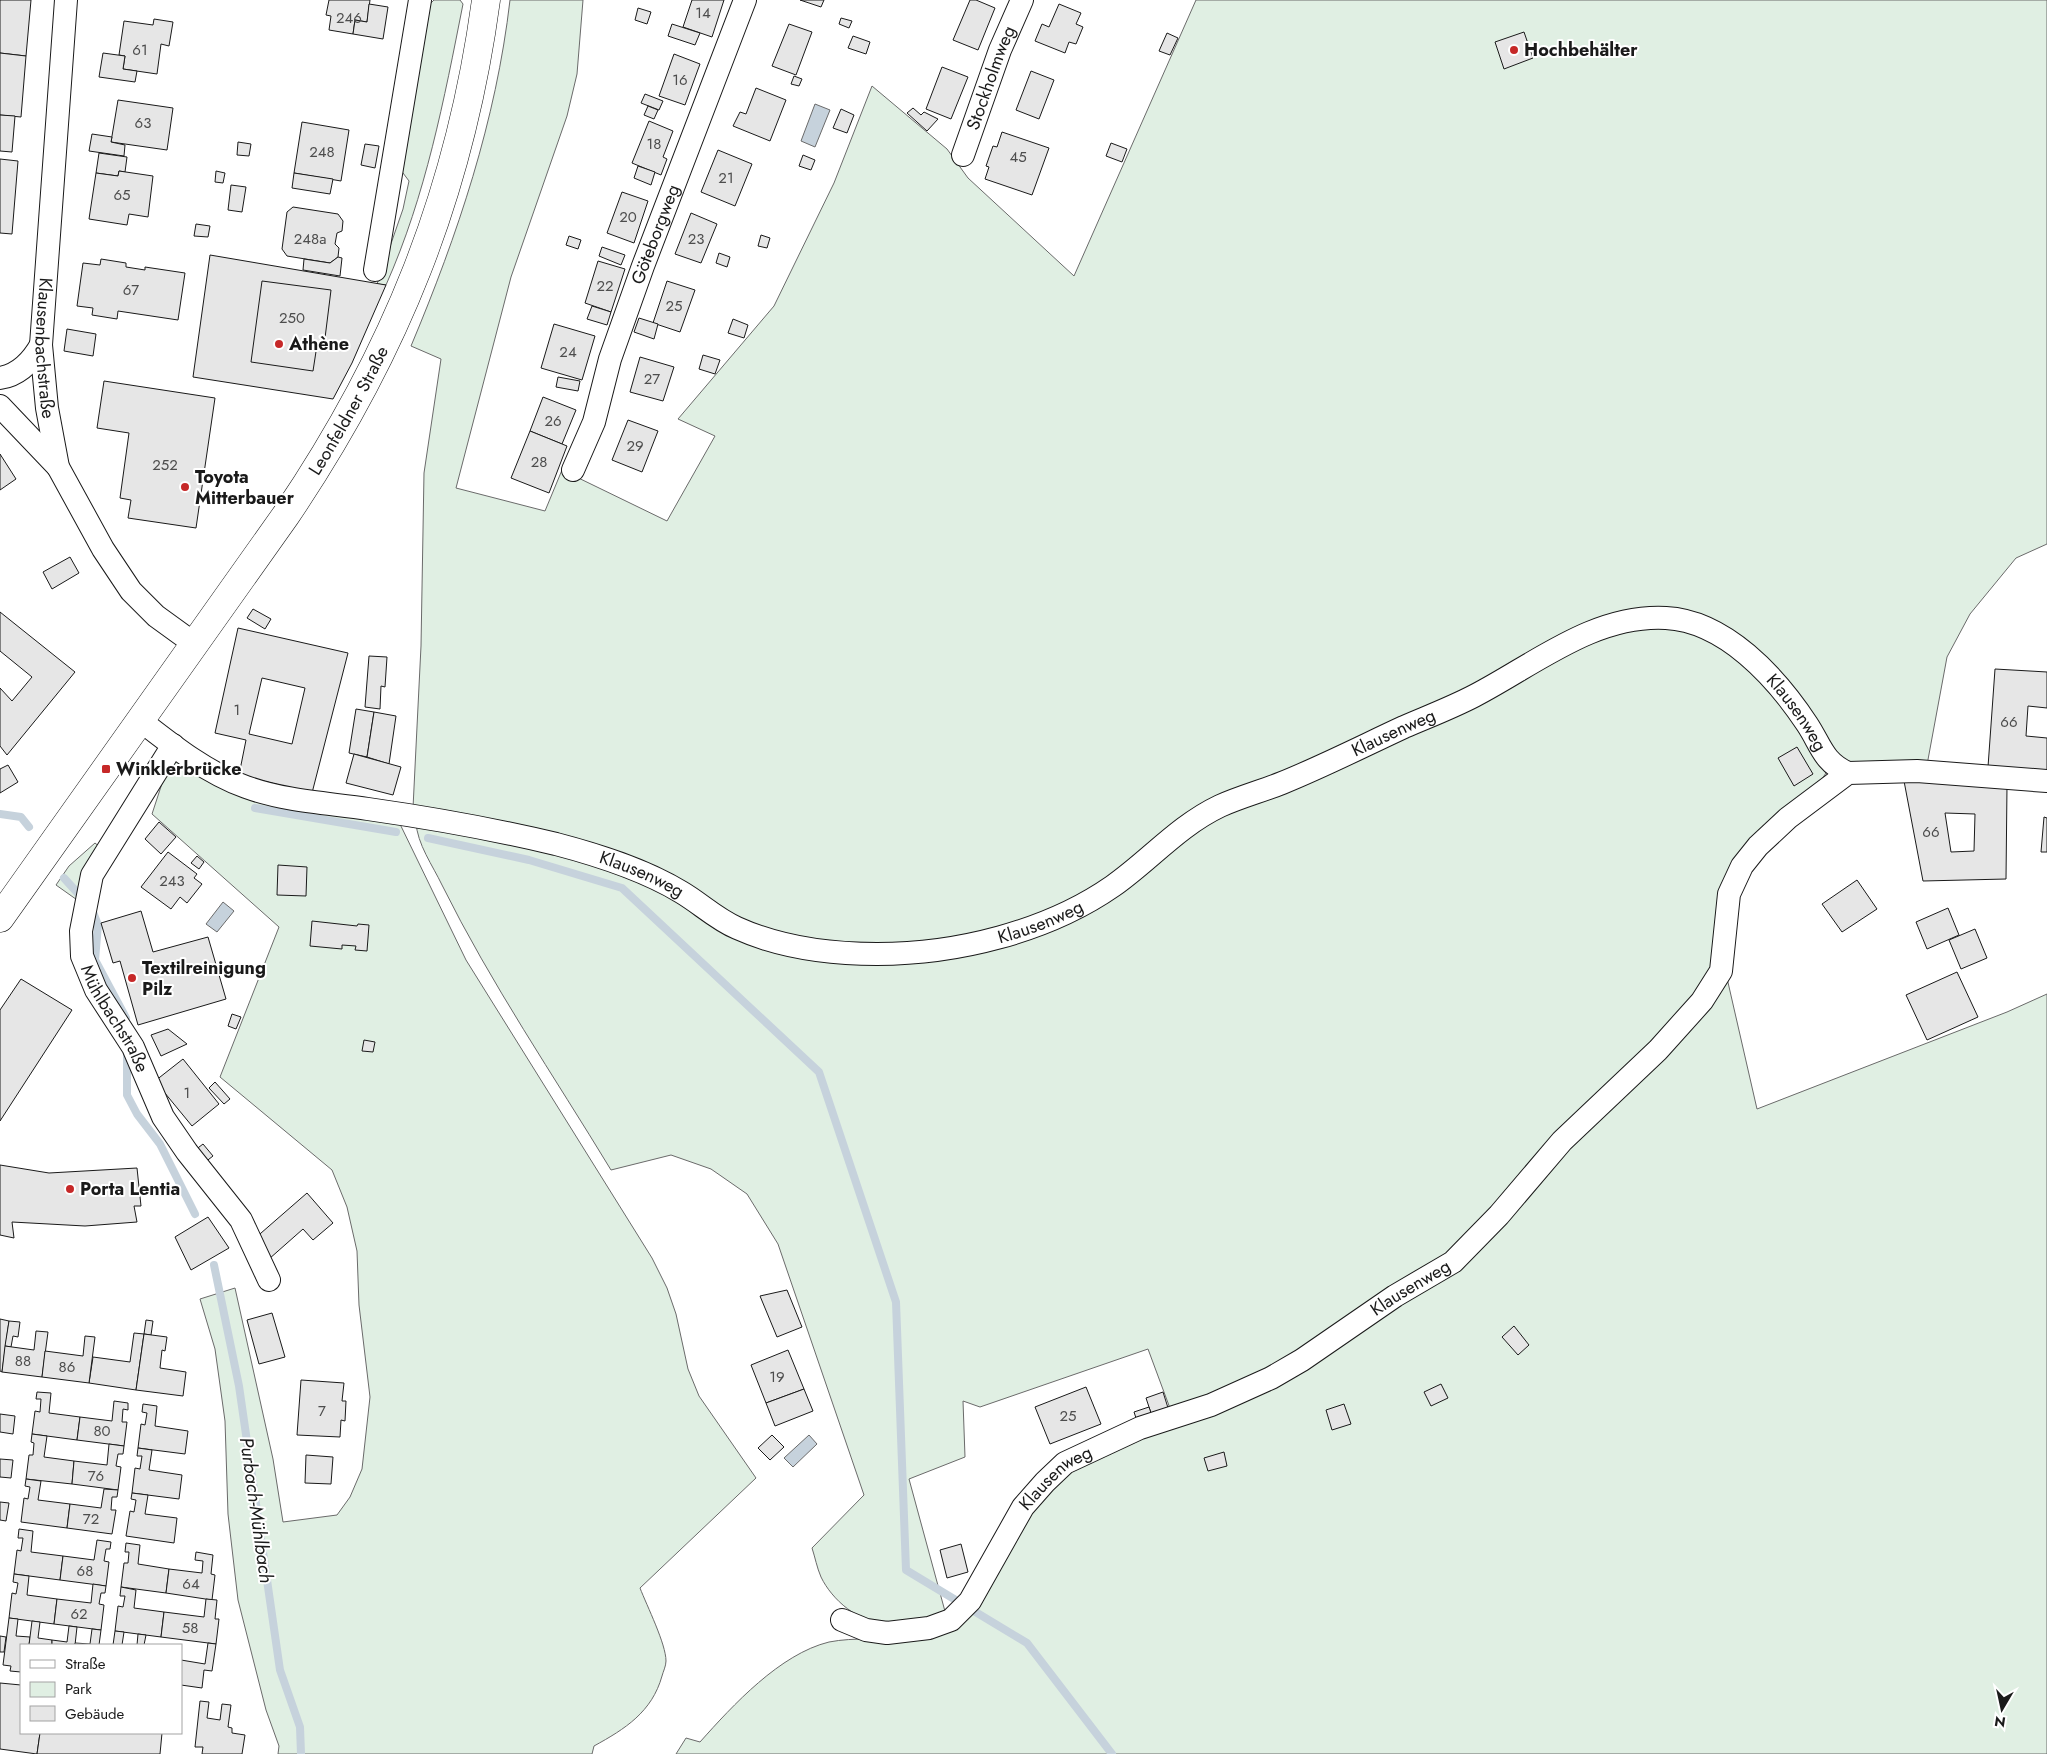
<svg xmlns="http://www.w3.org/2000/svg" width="2047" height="1754" font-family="Jost,sans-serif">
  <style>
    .green { fill: #e0efe3; stroke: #6a6a6a }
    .water { fill: #c6d2dc; stroke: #6a6a6a }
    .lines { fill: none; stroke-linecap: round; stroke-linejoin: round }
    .stream { stroke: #c6d2dc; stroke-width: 8 }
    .building { fill: #e6e6e6; stroke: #1a1a1a; fill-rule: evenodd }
    .minor-casing { stroke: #1a1a1a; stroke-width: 24 }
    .primary-casing { stroke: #1a1a1a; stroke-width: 29 }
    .minor { stroke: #fff; stroke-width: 22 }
    .primary { stroke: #fff; stroke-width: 28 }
    .poi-dot { fill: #c62828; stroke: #fff; stroke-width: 2 }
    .labels { text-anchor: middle; stroke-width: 4; stroke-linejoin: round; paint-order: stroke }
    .number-label { font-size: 15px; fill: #4d4d4d }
    .poi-label { font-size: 18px; font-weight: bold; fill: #1a1a1a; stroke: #fff; text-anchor: start }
    .street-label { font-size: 18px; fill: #1a1a1a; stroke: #fff }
    .water-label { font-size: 19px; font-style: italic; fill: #1a1a1a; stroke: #fff }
  </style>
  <rect width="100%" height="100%" fill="#fff"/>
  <!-- green -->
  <g class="green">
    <path d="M434,0H460L463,4C444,100 426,195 386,285L377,284L403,209L409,181L400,169L429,5Z"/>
    <path d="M510,0H583L577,74L567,116L511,277L456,488L545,511L562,470L667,521L715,436L678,419L774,306L834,183L872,86L947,149L968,178L1074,276L1196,0H2047V544L2016,558L1970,614L1947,657L1927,765L1839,763L1797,699L1673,612L1505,672L1281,777L1047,915L932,945L817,944L736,921L677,882L413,808L421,646L424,473L441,359L411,346C458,234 496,121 510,0Z"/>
    <path d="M1672,625L1718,642L1768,685L1826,773L1820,782L1752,839L1714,973L1464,1245L1275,1371L1171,1411L1148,1349L980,1407L963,1401L965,1457L909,1479L946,1615C926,1618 905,1623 885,1623C859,1623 832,1600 821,1577C817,1568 815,1557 812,1548L864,1495L778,1244L747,1194L711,1169L671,1155L611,1170C554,1076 491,984 442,885C433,866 417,844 416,822L472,831L623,872L755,941L997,944L1202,824L1615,629Z"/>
    <path d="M175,758L399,822L466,960L652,1258L667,1288L676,1314L688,1369L699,1396L756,1478L640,1588C647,1606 666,1644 666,1661C666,1666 663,1672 662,1676C652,1712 625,1729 594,1746L592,1754H278L279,1746L266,1710L238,1600L228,1514L225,1421L215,1349L200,1299L235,1288L273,1459L283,1522L337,1515L350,1497L362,1469L370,1397L359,1305L357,1251L347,1207L332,1170L220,1077L279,927L152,814L169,762Z"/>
    <polygon points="95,843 101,848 80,902 56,885 69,866"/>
    <path d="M1727,978L1757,1109L2007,1012L2047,994V1754H676L686,1738L700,1742C733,1705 780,1654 829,1642C855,1637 880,1640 906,1639C916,1638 926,1636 937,1635L1058,1477L1383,1311L1564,1150Z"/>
  </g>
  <!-- water -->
  <g class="water">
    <polygon points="815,104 830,110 815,147 801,141"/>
    <polygon points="223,902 234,911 217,932 206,924"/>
    <polygon points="809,1435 817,1444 793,1467 784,1458"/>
  </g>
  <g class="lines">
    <!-- stream -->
    <g class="stream">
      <polyline points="255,808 396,832"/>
      <polyline points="0,814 21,817 29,827"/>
      <polyline points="428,838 529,860 622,888 819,1072 896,1302 906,1570 1027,1643 1112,1754"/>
      <polyline points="64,878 83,899"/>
      <polyline points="91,907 98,925 95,960 126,1018"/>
      <polyline points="127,1052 127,1095 137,1114 160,1144 195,1214"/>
      <polyline points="214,1265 239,1386 280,1670 300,1727 301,1754"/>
    </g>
  </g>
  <!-- building -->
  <g class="building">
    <polygon points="0,0 31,0 26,56 0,53"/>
    <polygon points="329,0 370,0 367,22 355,20 353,34 329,30 331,16 326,15"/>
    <polygon points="692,0 724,0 712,37 683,27"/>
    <polygon points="800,0 824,0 821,7"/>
    <polygon points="970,0 976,0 995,8 978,50 953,40"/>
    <polygon points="369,4 388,7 383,39 353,34 355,20 367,22"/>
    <polygon points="1059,4 1081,13 1076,24 1083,27 1076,44 1069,42 1065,53 1035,41 1042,24 1049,27"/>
    <polygon points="638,8 651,12 647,24 635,20"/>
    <polygon points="841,18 852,21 849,28 839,24"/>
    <polygon points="154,19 173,22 169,46 161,44 157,74 123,69 125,56 119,55 124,21 153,25"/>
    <polygon points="672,24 700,33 695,45 668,36"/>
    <polygon points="789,24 812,32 796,75 772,66"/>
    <polygon points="1524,32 1533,58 1504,69 1495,42"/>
    <polygon points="1167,33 1178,38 1170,55 1159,51"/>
    <polygon points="853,36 870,42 866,54 848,48"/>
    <polygon points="0,53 26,56 21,117 0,115"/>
    <polygon points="103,53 125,56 123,69 137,71 135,82 99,77"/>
    <polygon points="674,54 700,64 685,105 659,96"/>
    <polygon points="942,67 968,77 951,119 926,109"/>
    <polygon points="1031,71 1054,80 1039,119 1016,110"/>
    <polygon points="794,76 802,79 799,86 791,84"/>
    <polygon points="756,88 786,100 770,141 733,126 740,112 746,114"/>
    <polygon points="645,94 663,101 659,110 641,103"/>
    <polygon points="118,100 173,108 167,150 111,142"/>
    <polygon points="648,106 658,110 654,119 644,115"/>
    <polygon points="913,108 921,115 924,112 938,119 927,131 907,113"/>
    <polygon points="841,109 854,115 847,133 833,128"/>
    <polygon points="0,115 15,116 12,152 0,151"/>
    <polygon points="649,121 673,131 663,157 667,159 661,175 632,163"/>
    <polygon points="302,122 349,130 341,181 294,173"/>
    <polygon points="1002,132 1049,148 1032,195 985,179 989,167 986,166 993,146 997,147"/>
    <polygon points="92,134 112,137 111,142 125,145 124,156 89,151"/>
    <polygon points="238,142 251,144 249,156 237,155"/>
    <polygon points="1111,143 1127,149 1122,162 1106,156"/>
    <polygon points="365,144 379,146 375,168 361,165"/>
    <polygon points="718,150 752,164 735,206 701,192"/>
    <polygon points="99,153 127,157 125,172 119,171 118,176 96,173"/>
    <polygon points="803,155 815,160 811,170 799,166"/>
    <polygon points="0,159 18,161 12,234 0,233"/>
    <polygon points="638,166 655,172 651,185 634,178"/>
    <polygon points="119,171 153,176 148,217 129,214 127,225 89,219 96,173 118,176"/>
    <polygon points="216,171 225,173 223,183 215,182"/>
    <polygon points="294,173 333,179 330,194 292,188"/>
    <polygon points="231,185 246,187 242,212 228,210"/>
    <polygon points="622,192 648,201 634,243 607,233"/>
    <polygon points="293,207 338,214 343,221 342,231 337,233 335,244 339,248 338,257 330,263 287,256 282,249 287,212"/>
    <polygon points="691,213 717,224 701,263 675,254"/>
    <polygon points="196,224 210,226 208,237 194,236"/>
    <polygon points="761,235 770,238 767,248 758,246"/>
    <polygon points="569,236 581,240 578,249 566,245"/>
    <polygon points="602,247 625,255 621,265 599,256"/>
    <polygon points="719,253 730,257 727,267 716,263"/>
    <polygon points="210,255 386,285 352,363 333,399 193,377"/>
    <polygon points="338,257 342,258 340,276 303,270 304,259 330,263"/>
    <polygon points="101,259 126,263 126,267 145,270 145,267 185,273 178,320 118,311 117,319 92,315 93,308 77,306 83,263 100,265"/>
    <polygon points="598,261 625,269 611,312 585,303"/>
    <polygon points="262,281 331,290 324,346 317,345 313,371 251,362"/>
    <polygon points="667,281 695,290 680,332 653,323"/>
    <polygon points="592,306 611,312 607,325 587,319"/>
    <polygon points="639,318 658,324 654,339 634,332"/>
    <polygon points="733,319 748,325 744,338 728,333"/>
    <polygon points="554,324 595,336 582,380 541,368"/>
    <polygon points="67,329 96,334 93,356 64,351"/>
    <polygon points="703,355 720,360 715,374 699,369"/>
    <polygon points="640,357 674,367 663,401 630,392"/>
    <polygon points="558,377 580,381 578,391 556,387"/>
    <polygon points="104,381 215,398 196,528 128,518 131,500 120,498 129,433 97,428"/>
    <polygon points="543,397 576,410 562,444 530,431"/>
    <polygon points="628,420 658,431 642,472 612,460"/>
    <polygon points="530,431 567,446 549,493 511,478"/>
    <polygon points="0,454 16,479 0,490"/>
    <polygon points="70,557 79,573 52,589 43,572"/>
    <polygon points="253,609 271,619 265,629 247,618"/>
    <polygon points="0,612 75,672 7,755 0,746 0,688 12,701 32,677 0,651"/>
    <path d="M238,628L348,653L312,793L239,775L246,740L215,733ZM262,678L305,688L292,744L249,734Z"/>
    <polygon points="369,656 387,657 385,687 381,686 380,709 365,707"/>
    <polygon points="1995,669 2047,672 2047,708 2028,706 2026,736 2047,738 2047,771 1988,767"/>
    <polygon points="356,709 374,712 367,757 349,753"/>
    <polygon points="374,712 396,716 389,764 367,757"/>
    <polygon points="1797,747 1813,774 1794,786 1778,758"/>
    <polygon points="354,754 401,767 393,795 346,783"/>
    <polygon points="8,765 18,782 0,793 0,769"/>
    <path d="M1904,781L2007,786L2006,879L1923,881ZM1945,813L1975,814L1974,851L1951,852Z"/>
    <polygon points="2044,817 2047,818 2047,852 2041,852"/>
    <polygon points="159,822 176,837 161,854 145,839"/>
    <polygon points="168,852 197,874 194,878 202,884 187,903 180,897 171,909 141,887"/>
    <polygon points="197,856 204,862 199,869 191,863"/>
    <polygon points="278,865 307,867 306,896 277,895"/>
    <polygon points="1857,880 1877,909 1842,932 1822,904"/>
    <polygon points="1948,908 1959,935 1927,949 1916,922"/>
    <polygon points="141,911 153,952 208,937 226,999 138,1025 120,961 113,963 101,923"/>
    <polygon points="312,921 357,926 358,924 369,925 367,951 355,950 356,946 342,945 342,949 310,946"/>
    <polygon points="1975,929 1987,958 1961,969 1949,940"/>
    <polygon points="1957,972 1978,1017 1927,1040 1906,995"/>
    <polygon points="21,979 72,1010 0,1121 0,1010"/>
    <polygon points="232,1014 241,1017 236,1029 228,1026"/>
    <polygon points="168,1029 187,1044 161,1056 151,1035"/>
    <polygon points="364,1040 375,1042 373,1052 362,1051"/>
    <polygon points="183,1059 219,1104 192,1126 155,1081"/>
    <polygon points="215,1082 230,1099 224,1104 209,1088"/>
    <polygon points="203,1144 213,1156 204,1163 194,1151"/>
    <polygon points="0,1165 49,1173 137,1168 141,1206 134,1206 137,1222 85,1226 12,1222 14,1238 0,1235"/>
    <polygon points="307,1193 333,1223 313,1240 303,1229 269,1259 253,1240"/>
    <polygon points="208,1217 229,1248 191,1270 175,1237"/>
    <polygon points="787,1290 802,1327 777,1337 760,1296"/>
    <polygon points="272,1313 285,1357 259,1364 247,1320"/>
    <polygon points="0,1319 9,1321 2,1372 0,1371"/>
    <polygon points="146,1320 153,1321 151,1335 144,1334"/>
    <polygon points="9,1321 20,1322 18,1337 13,1336 11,1347 5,1346"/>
    <polygon points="1514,1326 1529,1345 1518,1355 1502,1337"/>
    <polygon points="36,1331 48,1332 42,1377 2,1372 5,1346 34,1350"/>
    <polygon points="134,1333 144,1334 136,1390 89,1383 93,1357 130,1362"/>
    <polygon points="144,1334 167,1337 165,1351 162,1350 160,1368 186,1372 183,1396 136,1390"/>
    <polygon points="85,1336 95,1337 89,1383 42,1377 45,1351 83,1356"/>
    <polygon points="788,1350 804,1389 766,1403 751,1365"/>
    <polygon points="301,1380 344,1383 342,1401 346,1401 345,1421 341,1420 340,1437 297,1435"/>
    <polygon points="1441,1384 1448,1398 1431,1406 1424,1392"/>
    <polygon points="1086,1387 1101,1424 1050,1444 1035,1407"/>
    <polygon points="804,1389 813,1411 775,1426 766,1403"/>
    <polygon points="37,1392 51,1393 49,1413 80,1417 77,1440 32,1434 35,1411 40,1412 41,1399 36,1399"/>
    <polygon points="1163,1392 1169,1411 1152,1416 1146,1398"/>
    <polygon points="114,1401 128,1403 128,1410 123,1409 122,1422 127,1422 124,1446 77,1440 80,1417 112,1421"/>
    <polygon points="143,1404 157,1406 155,1426 188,1431 185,1454 138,1448 141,1424 145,1425 147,1413 142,1412"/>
    <polygon points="1344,1404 1351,1424 1332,1430 1326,1410"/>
    <polygon points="1149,1407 1152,1416 1137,1421 1134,1412"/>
    <polygon points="0,1414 15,1416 13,1434 0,1432"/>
    <polygon points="32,1434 47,1436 44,1457 74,1461 72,1484 26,1479 29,1455 33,1455 34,1443 31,1442"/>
    <polygon points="772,1435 784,1447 770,1460 758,1448"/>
    <polygon points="109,1444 124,1446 123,1454 118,1454 116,1466 121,1467 118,1490 72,1484 74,1461 107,1465"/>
    <polygon points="138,1448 152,1450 149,1470 182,1475 179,1499 132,1493 135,1468 140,1469 142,1456 137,1456"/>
    <polygon points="1224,1452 1227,1466 1208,1471 1204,1458"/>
    <polygon points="306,1455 333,1457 331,1484 305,1483"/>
    <polygon points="0,1459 13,1460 11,1478 0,1477"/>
    <polygon points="26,1479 41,1481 38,1500 70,1504 67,1528 21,1522 24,1498 28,1499 30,1487 25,1486"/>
    <polygon points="104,1489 118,1490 117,1497 112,1497 111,1510 116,1510 112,1534 67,1528 70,1504 101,1508"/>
    <polygon points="132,1493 148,1495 145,1514 177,1518 174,1543 126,1536 130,1511 134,1512 136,1500 131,1499"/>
    <polygon points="0,1502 9,1503 6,1521 0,1520"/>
    <polygon points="19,1529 33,1531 31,1552 63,1556 60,1580 14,1574 17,1550 21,1551 23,1538 18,1538"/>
    <polygon points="97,1540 111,1542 110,1549 106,1549 104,1561 109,1562 106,1586 60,1580 63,1556 94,1560"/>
    <polygon points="126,1543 140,1545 138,1564 169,1569 166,1593 121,1587 124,1563 128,1563 129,1552 125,1552"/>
    <polygon points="961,1544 968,1572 947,1578 940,1550"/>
    <polygon points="196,1552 213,1555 211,1574 215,1575 212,1600 166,1593 169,1569 202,1573 203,1561 195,1560"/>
    <polygon points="14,1574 29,1576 27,1595 57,1599 54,1624 9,1618 12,1593 16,1594 18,1583 13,1582"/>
    <polygon points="93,1584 106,1586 105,1593 101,1593 99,1604 104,1605 101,1630 54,1624 57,1599 91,1603"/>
    <polygon points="121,1587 136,1590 134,1608 164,1612 161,1637 115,1631 118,1606 123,1607 125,1596 120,1596"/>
    <polygon points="206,1599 217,1600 215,1619 219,1619 216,1644 161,1637 164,1612 204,1617"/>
    <polygon points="9,1618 18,1619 16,1636 30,1637 29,1645 21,1645 21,1672 10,1671 11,1666 3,1665"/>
    <polygon points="32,1621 40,1622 38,1638 52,1640 52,1645 29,1645"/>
    <polygon points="69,1626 77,1627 75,1645 52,1645 52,1640 67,1642"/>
    <polygon points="92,1629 101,1630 99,1645 75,1645 75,1643 90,1644"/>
    <polygon points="115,1631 124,1632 122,1645 113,1645"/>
    <polygon points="138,1634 146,1635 144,1645 137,1645"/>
    <polygon points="0,1636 6,1637 4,1652 0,1652"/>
    <polygon points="208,1643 216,1644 212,1671 204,1670 202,1688 181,1685 181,1660 205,1664"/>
    <polygon points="0,1683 21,1685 21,1733 40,1733 37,1754 0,1749"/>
    <polygon points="200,1701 209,1702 207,1718 220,1720 222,1704 231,1705 228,1727 232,1728 232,1733 245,1735 242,1754 202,1754 203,1747 195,1747"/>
    <polygon points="40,1733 162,1733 160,1754 37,1754"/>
  </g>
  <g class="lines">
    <!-- minor casing -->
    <g class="minor-casing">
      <g id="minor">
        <path id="s1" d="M66,0L41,345L47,408L58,467L103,549L131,591L156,616L196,645"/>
        <path id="s2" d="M963,155L1000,50L1022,0"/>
        <polyline points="375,270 420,0"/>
        <path d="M0,378C19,375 32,361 41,345"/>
        <polyline points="0,406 58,467"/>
        <path id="s3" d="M573,470L594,422L610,359L643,266L745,0"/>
        <path id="s4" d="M141,721C173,746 207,773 246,787C284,801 328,803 368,809C431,818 493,829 556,844C598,855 643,869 681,892C700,903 716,919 737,928C779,947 831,954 877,954C956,954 1047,932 1113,886C1150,860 1178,826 1220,806C1240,797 1262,791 1282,783C1324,766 1363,746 1404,727C1427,717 1451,708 1474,696C1534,665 1594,614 1666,618C1725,621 1776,677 1807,724C1821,745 1823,762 1848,773"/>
        <path id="s5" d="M173,745L92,875L81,931L82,956L96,990L133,1047L163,1117L187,1152L241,1220L269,1280"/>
        <path id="s6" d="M842,1620L866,1630L887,1633L929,1628L951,1620L970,1601L1023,1507L1045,1482L1065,1463L1140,1428L1211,1405L1271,1378L1302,1360L1395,1296L1453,1262L1499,1215L1562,1141L1658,1050L1702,1001L1721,971L1729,894L1742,866L1758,846L1788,818L1848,773L1917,771L2047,781"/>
      </g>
    </g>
    <!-- primary casing -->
    <g class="primary-casing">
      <g id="primary">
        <path id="s7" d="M0,918L286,515C395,354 460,193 486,0"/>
      </g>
    </g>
    <!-- minor -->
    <use href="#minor" class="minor"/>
    <!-- primary -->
    <use href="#primary" class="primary"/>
  </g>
  <!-- markers -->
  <g class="poi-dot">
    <circle cx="1514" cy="50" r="5"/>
    <circle cx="279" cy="344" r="5"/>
    <circle cx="185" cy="487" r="5"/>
    <rect x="101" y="764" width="10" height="10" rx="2.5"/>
    <circle cx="132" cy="978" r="5"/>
    <circle cx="70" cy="1189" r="5"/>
  </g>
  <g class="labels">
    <!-- number labels -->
    <g class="number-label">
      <text x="703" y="18">14</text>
      <text x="349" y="23">246</text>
      <text x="140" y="55">61</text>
      <text x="680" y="85">16</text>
      <text x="143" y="128">63</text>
      <text x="654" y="149">18</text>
      <text x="322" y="157">248</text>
      <text x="1018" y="162">45</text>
      <text x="726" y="183">21</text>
      <text x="122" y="200">65</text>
      <text x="628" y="222">20</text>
      <text x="310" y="244">248a</text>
      <text x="696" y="244">23</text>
      <text x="605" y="291">22</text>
      <text x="131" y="295">67</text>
      <text x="674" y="311">25</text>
      <text x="292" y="323">250</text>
      <text x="568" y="357">24</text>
      <text x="652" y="384">27</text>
      <text x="553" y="426">26</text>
      <text x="635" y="451">29</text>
      <text x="539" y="467">28</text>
      <text x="165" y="470">252</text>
      <text x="237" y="715">1</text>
      <text x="2009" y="727">66</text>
      <text x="1931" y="837">66</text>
      <text x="172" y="886">243</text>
      <text x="187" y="1098">1</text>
      <text x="23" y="1366">88</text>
      <text x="67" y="1372">86</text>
      <text x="777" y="1382">19</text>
      <text x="322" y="1416">7</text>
      <text x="1068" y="1421">25</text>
      <text x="102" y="1436">80</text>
      <text x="96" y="1481">76</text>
      <text x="91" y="1524">72</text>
      <text x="85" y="1576">68</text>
      <text x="191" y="1589">64</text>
      <text x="79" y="1619">62</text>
      <text x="190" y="1633">58</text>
    </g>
    <!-- poi labels -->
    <g class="poi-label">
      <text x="1524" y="56">Hochbehälter</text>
      <text x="289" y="350">Athène</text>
      <text x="195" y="483">Toyota<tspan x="195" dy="21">Mitterbauer</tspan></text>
      <text x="116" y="775">Winklerbrücke</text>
      <text x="142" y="974">Textilreinigung<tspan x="142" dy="21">Pilz</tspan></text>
      <text x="80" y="1195">Porta Lentia</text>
    </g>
    <!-- street labels -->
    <g class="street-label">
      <text dy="6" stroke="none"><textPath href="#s2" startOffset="82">Stockholmweg</textPath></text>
      <text dy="6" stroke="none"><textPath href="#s3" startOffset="250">Göteborgweg</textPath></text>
      <text dy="6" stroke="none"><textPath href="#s1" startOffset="349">Klausenbachstraße</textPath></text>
      <text dy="6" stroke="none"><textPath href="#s7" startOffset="616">Leonfeldner Straße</textPath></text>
      <text dy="6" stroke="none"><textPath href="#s4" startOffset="1822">Klausenweg</textPath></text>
      <text dy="6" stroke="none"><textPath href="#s4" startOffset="1356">Klausenweg</textPath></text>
      <text dy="6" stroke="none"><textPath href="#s4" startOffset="531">Klausenweg</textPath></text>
      <text dy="6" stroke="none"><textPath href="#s4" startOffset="952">Klausenweg</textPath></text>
      <text dy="6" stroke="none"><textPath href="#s5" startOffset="306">Mühlbachstraße</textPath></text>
      <text dy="6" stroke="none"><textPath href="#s6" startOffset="698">Klausenweg</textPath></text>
      <text dy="6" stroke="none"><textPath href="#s6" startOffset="292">Klausenweg</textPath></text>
    </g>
    <!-- water labels -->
    <g class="water-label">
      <text transform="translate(257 1510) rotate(82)" y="7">Purbach-Mühlbach</text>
    </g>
  </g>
  <!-- legend -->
  <rect x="20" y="1644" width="162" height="90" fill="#ffffff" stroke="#a3a3a3"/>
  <rect x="30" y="1660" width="25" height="8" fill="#ffffff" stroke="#a3a3a3"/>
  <text x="65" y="1669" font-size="15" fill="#1a1a1a">Straße</text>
  <rect x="30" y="1682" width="25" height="15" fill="#e0efe3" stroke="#a3a3a3"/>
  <text x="65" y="1694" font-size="15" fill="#1a1a1a">Park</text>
  <rect x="30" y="1706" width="25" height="15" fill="#e6e6e6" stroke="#a3a3a3"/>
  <text x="65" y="1719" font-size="15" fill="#1a1a1a">Gebäude</text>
  <!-- north arrow -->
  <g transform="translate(2002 1709) rotate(189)" stroke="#ffffff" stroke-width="4" paint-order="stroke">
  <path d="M0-4L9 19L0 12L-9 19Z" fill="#1a1a1a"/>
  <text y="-8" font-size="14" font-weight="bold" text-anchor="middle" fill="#1a1a1a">N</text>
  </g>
</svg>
